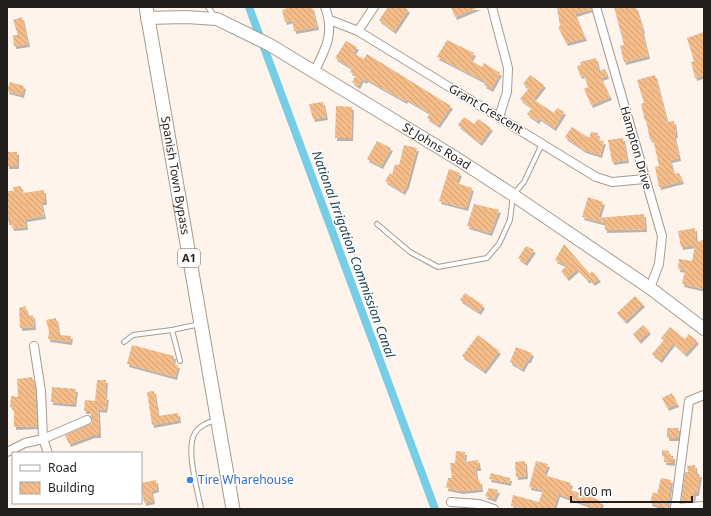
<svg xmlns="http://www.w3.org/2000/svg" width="711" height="516" font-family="'Noto Sans',sans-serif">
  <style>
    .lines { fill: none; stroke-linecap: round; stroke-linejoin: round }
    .canal { stroke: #75cde6; stroke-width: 8 }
    .building { fill: url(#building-back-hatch); filter: url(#shadow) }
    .lane-casing { stroke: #a59b92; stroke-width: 6 }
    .street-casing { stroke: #a59b92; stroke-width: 10 }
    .secondary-casing { stroke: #a59b92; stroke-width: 14 }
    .primary-casing { stroke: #a59b92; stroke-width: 15 }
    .lane { stroke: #fff; stroke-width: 4 }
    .street { stroke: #fff; stroke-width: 8 }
    .secondary { stroke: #fff; stroke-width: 12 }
    .primary { stroke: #fff; stroke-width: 13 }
    .shop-dot { fill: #3f7fe0; stroke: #fff; stroke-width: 1.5 }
    .labels { text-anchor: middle; stroke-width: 3; stroke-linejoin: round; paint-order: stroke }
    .shield { fill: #fff; stroke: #64625f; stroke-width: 1 }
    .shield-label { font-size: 11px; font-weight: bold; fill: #221e1b }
    .street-label { font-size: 12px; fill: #221e1b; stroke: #fff }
    .shop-label { font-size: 12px; fill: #366cbe; stroke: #fff; text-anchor: start }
    .water-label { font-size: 13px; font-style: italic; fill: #1e4651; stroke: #fff }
  </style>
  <defs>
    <pattern id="building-back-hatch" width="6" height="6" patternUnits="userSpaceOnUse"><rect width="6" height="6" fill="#f3bc88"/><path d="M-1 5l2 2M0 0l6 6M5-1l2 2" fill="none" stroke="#d0a175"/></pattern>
    <filter id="shadow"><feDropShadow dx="2" dy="3" stdDeviation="0" flood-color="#0004"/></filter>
  </defs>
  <rect width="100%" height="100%" fill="#fff4eb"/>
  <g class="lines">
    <!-- canal -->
    <polyline class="canal" points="249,7 435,509"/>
  </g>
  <!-- building -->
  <g class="building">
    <polygon points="286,7 312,7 317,27 294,31 292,20 285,22 282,10 286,9"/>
    <polygon points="388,7 404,7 408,10 394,31 379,20"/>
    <polygon points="451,7 479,7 455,17"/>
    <polygon points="557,7 591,7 591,9 575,14 585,38 566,43 558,27 560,26"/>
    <polygon points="614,7 636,7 643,30 642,31 648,56 624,62 620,46 624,45"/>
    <polygon points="22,17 28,44 14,46 13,35 18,35 13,20"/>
    <polygon points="704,32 704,75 695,78 691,62 694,61 687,38"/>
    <polygon points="447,40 474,53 470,60 482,67 484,63 500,73 491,89 484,85 486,82 437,57"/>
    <polygon points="346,41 357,47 353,53 364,59 367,54 451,106 438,125 427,118 430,113 406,99 405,101 366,79 365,81 362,79 358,86 352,82 356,75 350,72 352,68 335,58"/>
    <polygon points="596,58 599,71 605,69 607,76 601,78 610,97 591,105 584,89 588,87 584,75 580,76 577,66 581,65 580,62"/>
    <polygon points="530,75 544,85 533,99 554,113 557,108 564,112 554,128 539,118 537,121 527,114 532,108 520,99 529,88 523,84"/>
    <polygon points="655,75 667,122 674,121 676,135 674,135 679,158 670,160 674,174 679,173 682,181 659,187 655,167 659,166 653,139 650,140 646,120 645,121 641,104 644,103 637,80"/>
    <polygon points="10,82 24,86 22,95 7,91"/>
    <polygon points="323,102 326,117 313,119 309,104"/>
    <polygon points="336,106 352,107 351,138 335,138"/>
    <polygon points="464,117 474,124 478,119 491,128 480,143 458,125"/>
    <polygon points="572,127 589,138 591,132 598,133 597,137 600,138 599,142 604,141 600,155 584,150 565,137"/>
    <polygon points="623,138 627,160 612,162 608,140"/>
    <polygon points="377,141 391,148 381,166 367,159"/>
    <polygon points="404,145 417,148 407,185 403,192 385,181 390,173 392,175 395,164 399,165"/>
    <rect x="7" y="152" width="10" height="14"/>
    <polygon points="449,169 460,173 456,183 472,188 466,208 439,201"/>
    <polygon points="21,186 22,193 44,190 45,202 41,202 44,216 25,219 26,227 12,228 11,222 7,222 7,191 14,191 13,187"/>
    <polygon points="588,197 603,202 598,218 644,214 645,229 605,230 605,223 582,217"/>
    <polygon points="474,204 499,210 490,233 467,226"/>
    <polygon points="695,228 696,242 704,240 704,289 682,284 685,270 678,269 679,259 692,261 695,245 681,247 678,231"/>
    <polygon points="564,244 590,274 592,271 599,279 593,283 589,279 588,281 577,269 567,278 561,271 567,266 555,260"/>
    <polygon points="526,246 534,250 525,263 518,258"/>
    <polygon points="465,293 483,305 479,312 460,300"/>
    <polygon points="635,296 643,304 625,321 617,313"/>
    <polygon points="25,306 28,316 33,315 34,327 20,328 19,308"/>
    <polygon points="56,318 59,335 71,336 70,342 48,339 49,331 46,320"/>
    <polygon points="643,325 649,331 639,341 633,334"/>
    <polygon points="670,327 685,339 689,334 697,341 685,354 673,343 660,360 652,354 664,340 661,338"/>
    <polygon points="478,335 499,351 484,371 462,356"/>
    <polygon points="132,345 174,356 173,364 178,365 175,377 127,364"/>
    <polygon points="516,347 532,353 529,360 527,360 522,369 510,362"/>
    <polygon points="32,377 35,387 37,426 14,427 14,408 10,407 11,396 18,397 17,379"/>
    <polygon points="97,380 106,380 105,397 107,397 105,410 98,409 99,435 93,435 69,444 65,435 92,423 90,411 84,411 85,400 95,401"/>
    <polygon points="52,387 76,389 74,404 51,402"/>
    <polygon points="154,391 158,416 178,413 179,420 152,425 147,392"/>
    <polygon points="672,393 677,404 667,408 662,398"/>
    <polygon points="667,428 679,428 678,438 667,438"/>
    <polygon points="662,450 669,451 668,456 673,456 673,463 664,462 665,457 662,456"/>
    <polygon points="456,451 465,452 464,462 478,460 479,468 475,468 477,481 480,481 481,489 461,491 446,488 448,478 452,478 450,463 455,463"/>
    <polygon points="525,461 526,476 516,477 515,462"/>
    <polygon points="536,461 548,464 544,475 571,483 569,489 581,494 582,492 602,502 599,509 558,494 554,507 556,509 527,509 511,506 513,495 539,502 543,490 529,487"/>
    <polygon points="695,465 696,474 700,474 697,493 694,493 693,501 681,502 685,472 688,472 687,466"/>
    <polygon points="491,473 510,478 509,483 489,479"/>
    <polygon points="661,478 671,480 667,508 650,503 653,492 657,494"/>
    <polygon points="156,480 157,489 151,491 153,501 144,503 141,483"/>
    <polygon points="489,488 498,490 494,499 485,496"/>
  </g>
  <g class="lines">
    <!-- lane casing -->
    <g class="lane-casing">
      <g id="lane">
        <polyline points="208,7 215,17"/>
        <polyline points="377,224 410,252 438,267 487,258 499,244 510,220 513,195 524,182 542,144"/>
        <polyline points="172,330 180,361"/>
        <polyline points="124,342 133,335 172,330 200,324"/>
        <path d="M201,509C198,491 185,449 195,433C199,426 207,423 215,420"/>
      </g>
    </g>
    <!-- street casing -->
    <g class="street-casing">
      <g id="street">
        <polyline points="492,7 508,68 507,92 499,117"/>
        <polyline points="596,7 662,236 659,264 650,288"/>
        <polyline points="330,20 358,31 596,177 612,182 645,179"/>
        <polyline points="358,31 374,7"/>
        <path d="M314,72C326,49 335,32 325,7"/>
        <polyline points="7,452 25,443 43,439 41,391 34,346"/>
        <polyline points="48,453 43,439 87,420"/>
        <polyline points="451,502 479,504 494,509"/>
        <polyline points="675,508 704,506"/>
        <polyline points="675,509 689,401 704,395"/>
      </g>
    </g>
    <!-- secondary casing -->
    <g class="secondary-casing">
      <g id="secondary">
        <path id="s1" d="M147,18L186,17L217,19L270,45L456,158L513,195L650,288L704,329"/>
      </g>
    </g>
    <!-- primary casing -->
    <g class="primary-casing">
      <g id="primary">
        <path id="s2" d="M146,7L233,509"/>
      </g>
    </g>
    <!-- lane -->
    <use href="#lane" class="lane"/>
    <!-- street -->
    <use href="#street" class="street"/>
    <!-- secondary -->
    <use href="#secondary" class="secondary"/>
    <!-- primary -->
    <use href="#primary" class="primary"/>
  </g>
  <!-- markers -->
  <circle class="shop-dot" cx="190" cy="480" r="4"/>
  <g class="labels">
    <!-- shield labels -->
    <rect class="shield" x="178" y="249" width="22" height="18" rx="3"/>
    <g class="shield-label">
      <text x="189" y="262">A1</text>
    </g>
    <!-- street labels -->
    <g class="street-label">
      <text transform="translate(486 109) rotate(31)" y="4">Grant Crescent</text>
      <text dy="4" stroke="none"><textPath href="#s1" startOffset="324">St Johns Road</textPath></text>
      <text transform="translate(636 148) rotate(74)" y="4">Hampton Drive</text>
      <text dy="4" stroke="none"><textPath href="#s2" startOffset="171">Spanish Town Bypass</textPath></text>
    </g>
    <!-- shop labels -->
    <g class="shop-label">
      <text x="198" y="484">Tire Wharehouse</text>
    </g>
    <!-- water labels -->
    <g class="water-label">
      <text transform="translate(354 254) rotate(70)" y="5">National Irrigation Commission Canal</text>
    </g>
  </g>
  <!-- border -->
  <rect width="711" height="516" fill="none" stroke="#221e1b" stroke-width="16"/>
  <!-- legend -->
  <rect x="12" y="452" width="130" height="52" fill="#ffffff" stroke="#a7a5a4"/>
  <rect x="20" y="465" width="20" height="6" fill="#ffffff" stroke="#a7a5a4"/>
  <text x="48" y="472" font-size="12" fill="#221e1b">Road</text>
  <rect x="20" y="482" width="20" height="12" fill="url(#building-back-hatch)" stroke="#a7a5a4"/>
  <text x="48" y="492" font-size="12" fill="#221e1b">Building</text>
  <!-- scale -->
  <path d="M571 496v6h121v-6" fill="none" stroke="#221e1b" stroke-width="2"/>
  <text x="577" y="496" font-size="12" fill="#221e1b" stroke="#ffffff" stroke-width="3" paint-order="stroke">100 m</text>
</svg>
